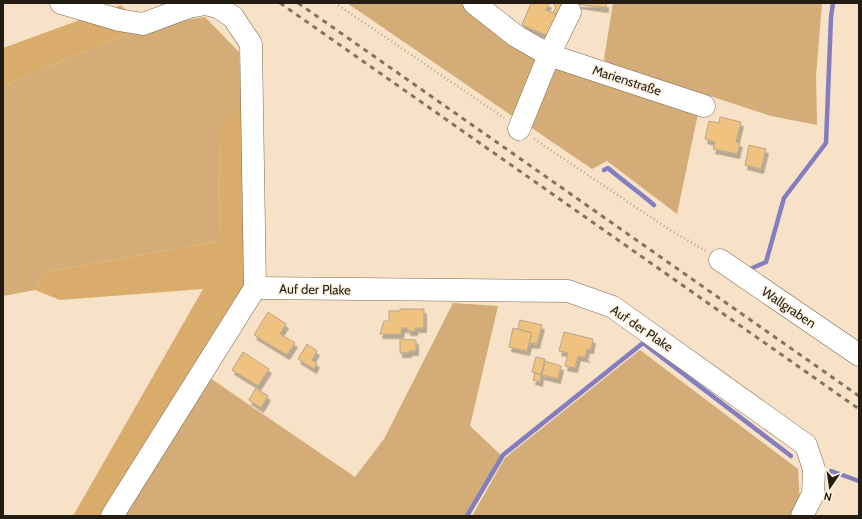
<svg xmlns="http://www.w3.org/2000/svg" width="862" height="519" font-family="Cabin,sans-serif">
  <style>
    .green { fill: #d3ac77 }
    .forest { fill: #daac6b }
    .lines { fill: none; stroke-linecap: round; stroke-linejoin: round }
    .stream { stroke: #847ec0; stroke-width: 4.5 }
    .building { fill: #f0c280; stroke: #b8a58a; filter: url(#shadow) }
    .minor-casing { stroke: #7b6950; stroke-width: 23 }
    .path { stroke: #b5a48f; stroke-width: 2.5; stroke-dasharray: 1 3; stroke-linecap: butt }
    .minor { stroke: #fff; stroke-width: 22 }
    .rail { stroke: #817462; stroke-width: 3; stroke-dasharray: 5 5; stroke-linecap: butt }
    .labels { text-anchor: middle; stroke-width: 3; stroke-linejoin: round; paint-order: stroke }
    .street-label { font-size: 13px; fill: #231c12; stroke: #fdf1e0 }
  </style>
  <defs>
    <filter id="shadow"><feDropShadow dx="2.5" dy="4.5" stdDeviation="0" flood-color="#0004"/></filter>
  </defs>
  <rect width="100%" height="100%" fill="#f7e2c7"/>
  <!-- green -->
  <g class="green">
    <polygon points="347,3 466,3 542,61 515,118"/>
    <polygon points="613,3 822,3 816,76 817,125 771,116 707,95 609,66 604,59"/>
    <polygon points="205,17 239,52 242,110 220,127 219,241 45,272 35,290 3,296 3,86 143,27"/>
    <polygon points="549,62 699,109 677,214 607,161 592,169 523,122"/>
    <polygon points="453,303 498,306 470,426 502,456 467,516 123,516 210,378 355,477 384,439"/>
    <polygon points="640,350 798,469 800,503 794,516 472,516 505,458"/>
  </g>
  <!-- forest -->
  <g class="forest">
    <polygon points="121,5 143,27 3,86 3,48"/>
    <polygon points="242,110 247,291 103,516 73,516 203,289 60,300 35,290 45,272 219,241 220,127 231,112"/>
  </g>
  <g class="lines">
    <!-- stream -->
    <g class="stream">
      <path d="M604,170L608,168C623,181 639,192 654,205"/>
      <polyline points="750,269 766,262 784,198 826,143 831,17 833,3"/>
      <polyline points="831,471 859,481"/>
      <polyline points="467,516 503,455 643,343 791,456"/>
    </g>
  </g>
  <!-- building -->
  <g class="building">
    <polygon points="531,3 549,3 546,10 562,16 548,36 522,25"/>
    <polygon points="555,3 567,3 562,16 553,13 556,7 554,6"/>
    <polygon points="577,3 606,3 606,8 577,4"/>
    <polygon points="720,117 741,122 736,142 740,143 737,154 713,149 715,142 705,139 709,121 719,123"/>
    <polygon points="749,145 766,149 761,169 745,165"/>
    <polygon points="400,309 424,309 424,328 415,328 415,331 408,331 408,328 402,328 401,334 380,334 384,321 389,321 389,311 400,311"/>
    <polygon points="268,312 286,324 280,334 295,343 287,355 254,335"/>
    <polygon points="520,320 542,325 537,344 529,343 532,333 518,329"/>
    <polygon points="513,328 532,333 527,351 509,347"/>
    <polygon points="564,332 593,339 591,349 587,349 585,357 588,358 578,356 575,368 565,366 568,353 559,351"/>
    <polygon points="400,339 416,340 416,351 409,351 409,353 400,353"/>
    <polygon points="307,344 317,351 312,360 317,363 314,369 298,359"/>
    <polygon points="243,352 269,369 258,386 232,370"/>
    <polygon points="536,357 545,359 541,375 532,372"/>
    <polygon points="545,361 561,366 558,379 542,375"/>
    <polygon points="535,373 541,375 540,382 533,380"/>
    <polygon points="256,388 268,396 261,408 249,400"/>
  </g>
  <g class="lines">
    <!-- minor casing -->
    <g class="minor-casing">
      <g id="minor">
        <polyline points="61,3 119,20 143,24 189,7 205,4 218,7 233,17 251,44 255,288 112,516"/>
        <polyline points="474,3 516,36 549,55 704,106"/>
        <polyline points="519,129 549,55 570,12"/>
        <polyline points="720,260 859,355"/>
        <polyline points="255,288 568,291 613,307 806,445 814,469 813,494 802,516"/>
      </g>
    </g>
    <!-- path -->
    <g class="path">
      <polyline points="335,3 504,118"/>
      <polyline points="534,139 670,230 706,251"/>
    </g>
    <!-- minor -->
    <use href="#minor" class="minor"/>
    <!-- rail -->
    <g class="rail">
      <polyline points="280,3 859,409"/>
      <polyline points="298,3 859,396"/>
    </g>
  </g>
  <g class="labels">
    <!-- street labels -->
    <g class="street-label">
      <text transform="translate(627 80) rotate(18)" y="5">Marienstraße</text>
      <text transform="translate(315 289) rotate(1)" y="5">Auf der Plake</text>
      <text transform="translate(789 307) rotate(34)" y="5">Wallgraben</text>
      <text transform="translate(642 328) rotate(34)" y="5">Auf der Plake</text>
    </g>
  </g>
  <!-- border -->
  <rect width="862" height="519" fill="none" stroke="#231c12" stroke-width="8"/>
  <!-- north arrow -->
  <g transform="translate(830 487) rotate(193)" stroke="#fdf1e0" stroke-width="3" paint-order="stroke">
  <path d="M0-3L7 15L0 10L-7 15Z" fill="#231c12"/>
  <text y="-6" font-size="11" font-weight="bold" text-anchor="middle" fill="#231c12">N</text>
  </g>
</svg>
